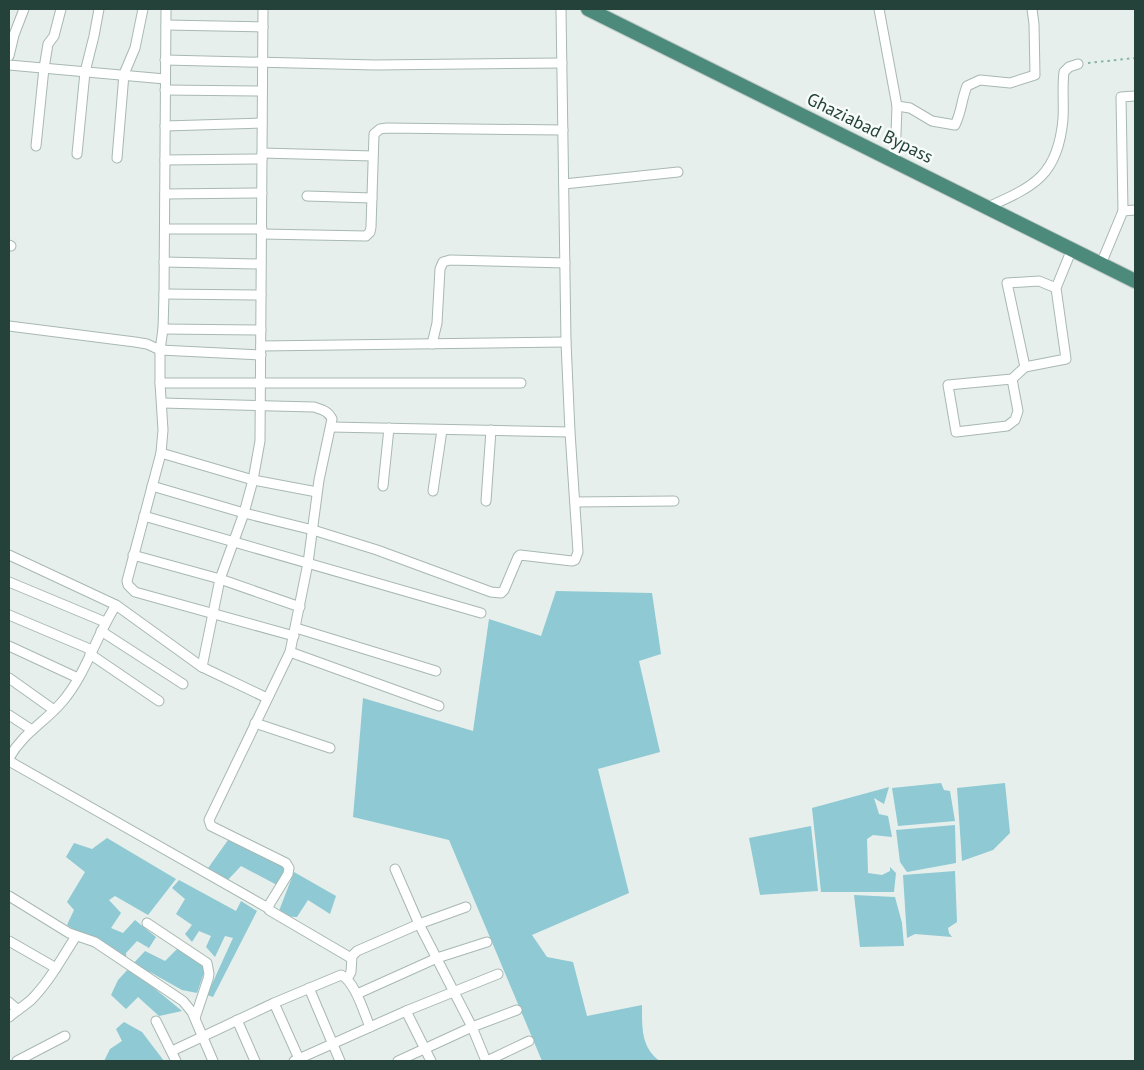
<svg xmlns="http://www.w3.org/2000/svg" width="1144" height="1070" font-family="'PT Sans',sans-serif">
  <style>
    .water { fill: #8ec9d4 }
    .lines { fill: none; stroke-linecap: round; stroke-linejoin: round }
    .minor-casing { stroke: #a8b8b2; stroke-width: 11 }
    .trunk-casing { stroke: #c2cac8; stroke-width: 16 }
    .path { stroke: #86b3a5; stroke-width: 2; stroke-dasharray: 2.5 4; stroke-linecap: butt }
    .minor { stroke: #fff; stroke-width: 9 }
    .trunk { stroke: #4c8a7c; stroke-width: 14 }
    .labels { text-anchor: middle; stroke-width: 5; stroke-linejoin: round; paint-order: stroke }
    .street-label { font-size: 18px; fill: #24423a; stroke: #f7fbf9 }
  </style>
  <rect width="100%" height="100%" fill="#e6efeb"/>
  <!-- water -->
  <g class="water">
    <path d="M556,591L652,593L661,654L639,661L660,752L598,769L629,893L532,935L547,957L573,962L587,1016L642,1005C642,1027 641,1048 660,1061H542L449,840L353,817L363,698L473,731L489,619L541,636Z"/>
    <polygon points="941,783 944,790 950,791 955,821 898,826 892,788"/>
    <polygon points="1005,783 1010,833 993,850 962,861 957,788"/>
    <polygon points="889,787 884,804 874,798 879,814 888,816 892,837 873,835 867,839 868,873 882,875 890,871 890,867 896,873 894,892 821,892 812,808"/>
    <polygon points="955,825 956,863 907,872 900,862 896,830"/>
    <polygon points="811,826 818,891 760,895 749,838"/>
    <polygon points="107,838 176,879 148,915 115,896 109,900 121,913 111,928 123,933 135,920 156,937 149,948 137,941 126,953 127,966 67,925 74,910 67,902 85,872 66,857 74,843 92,849"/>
    <polygon points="228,840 288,862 277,885 241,866 224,884 206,871"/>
    <polygon points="955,871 957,922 948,928 949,933 952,937 915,934 907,938 903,875"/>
    <polygon points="294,872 336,896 330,914 308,900 297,917 277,916"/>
    <polygon points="179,880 236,911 241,901 257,911 213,997 207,995 233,938 225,936 215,957 206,947 211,936 199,931 192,942 185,934 192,925 176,914 185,899 172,888"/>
    <polygon points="854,895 895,897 902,923 904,946 860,947"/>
    <polygon points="179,947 206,967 197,993 182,990 150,972 143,979 182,1011 159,1016 138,997 126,1009 111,995 118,980 145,951 165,961"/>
    <polygon points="124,1022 142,1032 164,1061 104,1061 110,1049 122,1041 116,1029"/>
  </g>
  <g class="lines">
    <!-- minor casing -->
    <g class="minor-casing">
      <g id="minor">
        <polyline points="166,9 164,294 163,329 160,350 160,383 163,430 161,453 127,581 128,585 135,592 294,636"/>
        <path d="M879,9L897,106L910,108L932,121L955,125C962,111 961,101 967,86L980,80L1010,83L1035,75L1034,24L1032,9"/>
        <polyline points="166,25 263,27"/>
        <polyline points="9,56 14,35 24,9"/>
        <polyline points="165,60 375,65 562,63"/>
        <polyline points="9,65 165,79"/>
        <polyline points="165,90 262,91"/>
        <polyline points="165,126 262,123"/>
        <polyline points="36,146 44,68 48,44 54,36 61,9"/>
        <polyline points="262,153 373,156"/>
        <polyline points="77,154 85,72 94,36 99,9"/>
        <polyline points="117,158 124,74 135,48 143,9"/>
        <polyline points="165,160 262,159"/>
        <polyline points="895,161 897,106"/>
        <polyline points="564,184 678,172"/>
        <polyline points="165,194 262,193"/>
        <polyline points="307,196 372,198"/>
        <path d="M988,207C1035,186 1058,175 1063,119C1064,103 1062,87 1064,72L1069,67L1078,64"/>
        <polyline points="1123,211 1135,210"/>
        <polyline points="165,229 262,229"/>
        <polyline points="262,234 366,236 370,232 371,227 374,134 380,129 387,128 563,130"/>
        <polyline points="9,245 11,246"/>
        <polyline points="164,262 261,264"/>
        <polyline points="1101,264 1123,211 1121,97 1135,96"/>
        <polyline points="1056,288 1039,281 1007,283 1025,367 1066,359 1056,288 1072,249"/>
        <polyline points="164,294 261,295"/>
        <polyline points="9,326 135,342 147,344 160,350 261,355"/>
        <polyline points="163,329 261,330"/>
        <polyline points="432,344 437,323 440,269 443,262 450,260 565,263"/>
        <polyline points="261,346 566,342"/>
        <polyline points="1012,379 1018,411 1015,420 1007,426 956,432 948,385 1012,379 1025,367"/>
        <polyline points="160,383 521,383"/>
        <path d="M162,403L314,407C323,410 328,411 332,419L319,480L308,563L290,652L209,820L211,826L286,863L289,868L288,874L269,905V910L351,958"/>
        <polyline points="331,427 570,432"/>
        <polyline points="161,453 253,480 317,492"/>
        <polyline points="152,486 244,513 313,530 377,550 491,592 501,593 504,590 518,557 520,555 572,561 575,560 578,552 570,432 566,342 561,9"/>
        <polyline points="383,486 389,428"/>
        <polyline points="433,491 442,430"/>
        <polyline points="486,501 491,430"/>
        <polyline points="575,502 674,501"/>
        <polyline points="144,516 481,613"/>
        <polyline points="9,555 116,605 202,667 267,698"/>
        <polyline points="133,555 220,579 300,607"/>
        <polyline points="9,582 105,622"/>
        <polyline points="9,615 92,650"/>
        <polyline points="296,628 436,671"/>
        <polyline points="101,631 183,684"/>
        <polyline points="9,646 78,678"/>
        <polyline points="290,652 439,706"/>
        <polyline points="90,654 159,701"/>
        <polyline points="202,667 220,579 244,513 253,480 260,441 263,9"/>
        <polyline points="9,678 54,710"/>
        <polyline points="9,715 32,730"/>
        <polyline points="255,723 330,748"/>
        <path d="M9,758C23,733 44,723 62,702C86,674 96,636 116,605"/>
        <polyline points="9,761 268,908"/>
        <polyline points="395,869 419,924 472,1027 486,1061"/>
        <polyline points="9,896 69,933 95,942 183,1001 192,1012 213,1061"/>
        <polyline points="147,923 207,963 209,974 208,979 195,1018"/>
        <polyline points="9,941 56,968"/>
        <polyline points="347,979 351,972 352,956 357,951 419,924 466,907"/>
        <polyline points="309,988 340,1061"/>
        <polyline points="357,994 437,958 487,942"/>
        <polyline points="9,1002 18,1010"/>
        <polyline points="274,1003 300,1061"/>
        <polyline points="406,1011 431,1061"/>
        <path d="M9,1017C16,1011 24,1006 31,1000C49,982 62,958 76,936"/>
        <polyline points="237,1020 255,1061"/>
        <polyline points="156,1021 176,1061"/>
        <path d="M172,1051L274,1003L341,975C355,981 364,1013 370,1027"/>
        <polyline points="17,1061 65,1036"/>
        <polyline points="294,1061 406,1011 498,974"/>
        <polyline points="398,1061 472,1027 517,1010"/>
        <polyline points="487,1061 529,1041"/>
      </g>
    </g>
    <!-- trunk casing -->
    <g class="trunk-casing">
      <polyline id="trunk" points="588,9 1135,281"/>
    </g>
    <!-- path -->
    <polyline class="path" points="1088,63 1135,58"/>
    <!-- minor -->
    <use href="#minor" class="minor"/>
    <!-- trunk -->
    <use href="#trunk" class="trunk"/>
  </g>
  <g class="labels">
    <!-- street labels -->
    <g class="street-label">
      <text transform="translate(870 128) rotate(26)" y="6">Ghaziabad Bypass</text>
    </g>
  </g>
  <!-- border -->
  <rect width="1144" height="1070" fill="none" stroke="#24423a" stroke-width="20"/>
</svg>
